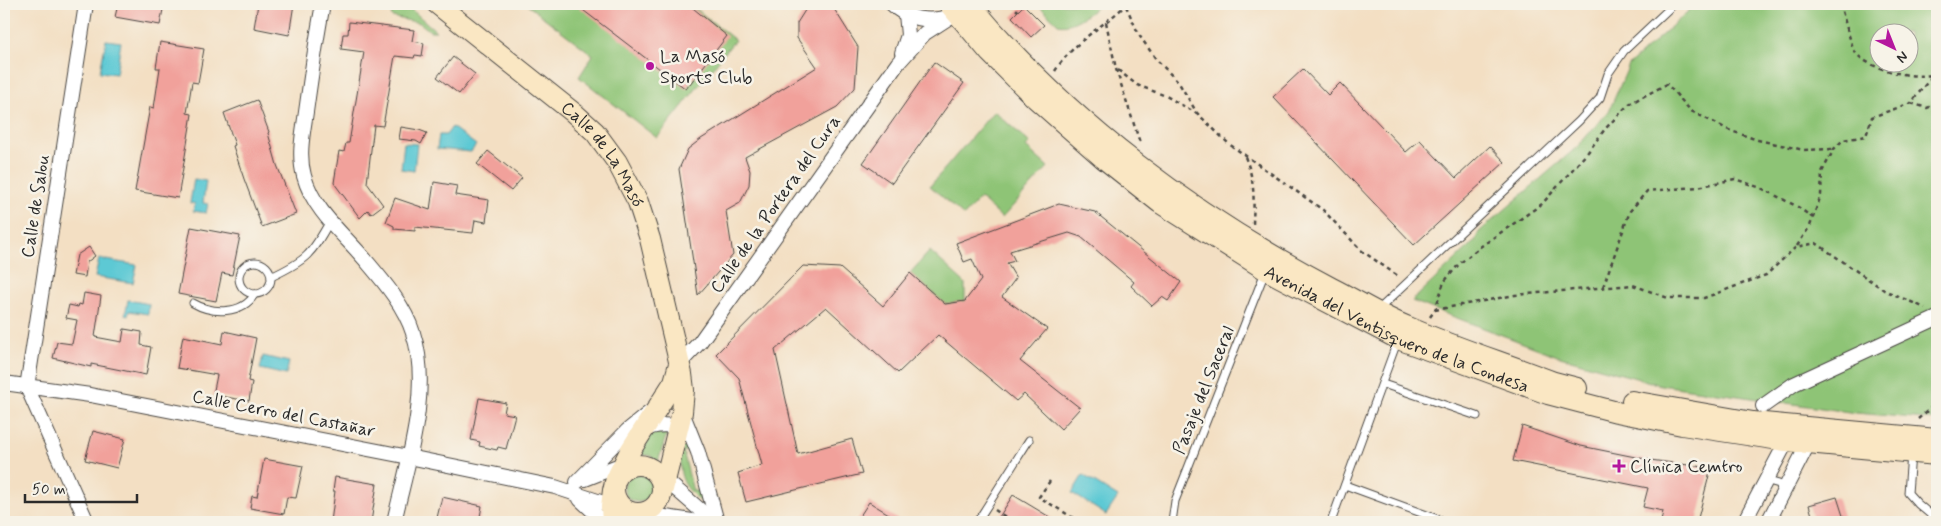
<svg xmlns="http://www.w3.org/2000/svg" width="1941" height="526" font-family="Mynerve,sans-serif">
  <style>
    .green { fill: #8ec476; stroke: #5c7850; fill-rule: evenodd }
    .water { fill: #5dc9d4; stroke: #447a80 }
    .building { fill: #f1a19b }
    .lines { fill: none; stroke-linecap: round; stroke-linejoin: round }
    .lane-casing { stroke: #494642; stroke-width: 9 }
    .street-casing { stroke: #494642; stroke-width: 16 }
    .secondary-casing { stroke: #494642; stroke-width: 22 }
    .path { stroke: #494642; stroke-width: 2.5; stroke-dasharray: 4 4; stroke-linecap: butt }
    .lane { stroke: #fff; stroke-width: 7 }
    .street { stroke: #fff; stroke-width: 14 }
    .secondary { stroke: #fae7c3; stroke-width: 20 }
    .poi-dot { fill: #b5179e; stroke: #f7f3e8; stroke-width: 2 }
    .labels { text-anchor: middle; stroke-width: 5; stroke-linejoin: round; paint-order: stroke }
    .poi-label { font-size: 18px; fill: #2b2b2b; stroke: #f7f3e8; text-anchor: start }
    .street-label { font-size: 18px; fill: #2b2b2b; stroke: #f7f3e8 }
  </style>
  <rect width="100%" height="100%" fill="#f7f3e8"/>
  <filter id="ink" filterUnits="userSpaceOnUse"><feTurbulence type="fractalNoise" baseFrequency=".02" numOctaves="2"/><feDisplacementMap in="SourceGraphic" scale="10" xChannelSelector="R" yChannelSelector="G"/><feConvolveMatrix kernelMatrix="1 2 1 2 8 2 1 2 1" color-interpolation-filters="sRGB"/></filter>
  <filter id="wash" filterUnits="userSpaceOnUse"><feTurbulence type="fractalNoise" baseFrequency=".0096" numOctaves="4" result="noise"/><feDisplacementMap in="SourceGraphic" scale="20" xChannelSelector="R" yChannelSelector="G"/><feGaussianBlur stdDeviation="1.12" result="paint"/><feColorMatrix in="noise" values="0 0 0 0 0 0 0 0 0 0 0 0 0 0 0 0 0 1.4 0 .05"/><feComposite in="paint" operator="in"/></filter>
  <g filter="url(#wash)">
    <rect width="100%" height="100%" fill="#f3dfc3"/>
    <!-- green -->
    <g class="green">
      <polygon points="394,4 405,4 436,31 430,31 420,23 392,17 390,9"/>
      <polygon points="526,4 690,4 735,40 657,138 579,77 593,55"/>
      <path d="M1037,4H1101C1090,12 1073,28 1058,24Z"/>
      <path d="M1696,4H1937V420L1856,413L1661,385L1560,357L1412,301L1475,241L1479,232L1577,147L1609,111L1629,65ZM1878,32H1908V62H1878Z"/>
      <polygon points="994,111 1030,143 1026,147 1048,167 1002,218 980,198 964,216 930,186"/>
      <polygon points="930,251 965,283 965,301 945,304 910,273"/>
      <polygon points="657,433 667,433 658,462 651,456 640,454 651,434"/>
      <path d="M683,439L687,441L693,451H683L693,491H704L706,505C678,485 677,471 683,439Z"/>
      <circle cx="638" cy="488" r="14"/>
    </g>
    <!-- water -->
    <g class="water">
      <polygon points="106,40 121,42 116,74 100,72"/>
      <polygon points="452,127 476,145 471,152 437,149 439,135 446,135"/>
      <polygon points="404,143 417,144 414,171 401,169"/>
      <polygon points="194,179 206,181 203,203 208,204 206,213 193,211 195,204 190,203"/>
      <polygon points="99,259 137,265 133,283 95,277"/>
      <polygon points="128,300 149,304 148,314 129,311 128,316 125,315"/>
      <polygon points="263,356 289,362 286,375 260,369"/>
      <polygon points="1083,475 1118,497 1106,515 1072,493"/>
    </g>
    <g id="blocks">
      <!-- building -->
      <g class="building">
        <polygon points="118,4 164,4 160,25 115,17"/>
        <polygon points="258,4 294,4 289,35 254,28"/>
        <polygon points="575,4 688,4 727,36 686,89"/>
        <polygon points="809,4 831,4 858,47 855,88 837,107 745,157 750,171 749,185 740,203 726,211 733,255 698,295 679,169 688,149 701,139 817,67 797,38 797,23"/>
        <polygon points="1024,5 1044,25 1031,37 1012,17"/>
        <polygon points="349,22 414,30 412,41 424,43 422,56 415,55 414,58 395,56 383,126 374,125 367,183 383,205 371,214 368,210 360,218 334,183 339,151 344,152 346,143 349,143 364,52 341,49 343,34 348,34"/>
        <polygon points="160,42 204,49 198,83 192,82 187,113 192,114 178,198 135,191 150,107 154,108 160,68 156,68"/>
        <polygon points="453,57 475,74 459,94 437,77"/>
        <polygon points="934,62 964,83 892,183 863,163"/>
        <polygon points="1303,69 1328,95 1340,83 1406,152 1420,140 1456,178 1490,146 1505,162 1414,245 1273,97"/>
        <polygon points="257,100 269,132 268,133 277,165 296,214 262,227 244,179 233,146 235,145 224,113"/>
        <polygon points="401,127 419,130 427,133 421,144 416,141 399,139"/>
        <polygon points="488,151 522,178 511,191 477,164"/>
        <polygon points="434,182 457,186 455,195 489,200 486,222 475,220 473,233 415,227 415,231 394,229 394,226 386,222 395,198 430,210"/>
        <polygon points="1059,204 1095,212 1181,282 1168,301 1162,297 1152,306 1131,286 1134,282 1081,237 1069,233 1010,251 1015,261 1007,263 1016,278 1002,297 1047,329 1020,361 1080,408 1061,429 1024,394 1016,401 938,335 898,373 826,307 775,350 798,454 852,439 862,474 746,502 738,473 762,465 739,378 716,354 803,266 840,268 883,306 910,273 945,304 965,301 981,280 972,259 964,262 956,243"/>
        <polygon points="191,227 240,236 232,275 222,273 216,301 178,294"/>
        <polygon points="89,247 95,256 87,262 85,277 73,275 77,255"/>
        <polygon points="84,293 101,296 95,337 122,342 124,329 142,332 141,345 151,347 146,375 91,364 91,367 53,358 57,342 72,344 77,320 66,318 69,305 78,307 79,304 82,305"/>
        <polygon points="224,331 256,338 248,381 252,382 249,401 213,395 217,375 177,368 183,336 222,344"/>
        <polygon points="479,398 506,403 504,413 515,415 506,449 498,447 497,450 479,446 480,442 471,440"/>
        <polygon points="1522,426 1581,446 1650,460 1711,468 1697,522 1661,522 1663,511 1643,507 1648,488 1513,461"/>
        <polygon points="93,431 125,439 117,468 85,460"/>
        <polygon points="264,459 303,466 296,498 287,497 284,514 250,508 252,496 257,497"/>
        <polygon points="335,477 377,484 371,522 331,522 335,491 333,491"/>
        <polygon points="1013,495 1058,522 996,522"/>
        <polygon points="442,497 482,506 479,522 436,522"/>
        <polygon points="1837,497 1845,522 1814,522 1809,505"/>
        <polygon points="869,502 902,522 856,522"/>
      </g>
    </g>
  </g>
  <g filter="url(#ink)">
    <use href="#blocks" fill-opacity="0" stroke="#494642" stroke-width="1"/>
    <g class="lines">
      <!-- lane casing -->
      <g class="lane-casing">
        <g id="lane">
          <circle cx="255" cy="278" r="16"/>
          <path d="M271,277C307,260 311,255 330,221"/>
          <path d="M193,303C212,314 242,315 255,294"/>
          <polyline points="1377,311 1579,121 1600,98 1608,74 1624,51 1674,4"/>
          <polyline points="1383,384 1477,416"/>
          <polyline points="1911,454 1908,493 1918,504 1937,520"/>
          <polyline points="1765,480 1779,484 1783,492"/>
          <polyline points="1345,485 1446,522"/>
          <polyline points="977,522 1029,440"/>
          <polyline points="1172,522 1175,501 1265,272"/>
          <polyline points="1331,522 1397,342"/>
        </g>
      </g>
      <!-- street casing -->
      <g class="street-casing">
        <g id="street">
          <polyline points="86,4 27,387 87,522"/>
          <path d="M323,4C316,40 311,76 306,112C303,133 298,155 304,176C314,212 345,235 368,263C385,283 405,307 413,333C432,390 407,464 394,522"/>
          <path d="M892,4C906,18 925,22 944,18"/>
          <polyline points="902,53 908,35 906,14"/>
          <polyline points="679,364 700,342 898,63 925,33 956,13"/>
          <polyline points="4,383 90,395 409,457 555,487 631,512"/>
          <polyline points="1763,406 1794,384 1937,318"/>
          <polyline points="682,412 698,452 717,522"/>
          <path d="M643,431C655,423 673,424 686,430"/>
          <polyline points="654,470 714,522"/>
          <polyline points="585,479 615,467 637,464"/>
          <polyline points="577,482 627,431 649,413"/>
          <polyline points="580,499 593,511 602,522"/>
          <polyline points="638,513 699,522"/>
          <polyline points="1744,522 1790,435"/>
          <polyline points="1768,522 1808,444 1810,435"/>
        </g>
      </g>
      <!-- secondary casing -->
      <g class="secondary-casing">
        <g id="secondary">
          <path id="s1" d="M437,4L574,113L595,132L617,162L638,202L650,239L682,374L684,390L682,412L663,489"/>
          <path id="s2" d="M949,4L990,53L1035,98L1103,158L1160,203L1266,270L1398,339L1548,394L1617,412L1682,425L1786,441L1937,455"/>
          <path d="M970,4C1071,125 1193,215 1332,288C1356,300 1381,316 1406,326C1454,347 1505,363 1554,382L1577,388"/>
          <polyline points="1632,401 1753,422 1937,439"/>
          <circle cx="638" cy="489" r="24"/>
          <polyline points="618,475 630,451 674,382 679,364"/>
          <polyline points="612,522 611,507 613,490"/>
        </g>
      </g>
      <!-- path -->
      <g class="path">
        <polyline points="1010,4 1018,11"/>
        <path d="M1840,4C1843,14 1851,45 1855,52C1868,70 1916,80 1937,74"/>
        <polyline points="1126,6 1139,35 1156,59 1179,83 1197,113 1229,144 1323,210 1362,251 1398,276"/>
        <polyline points="1106,22 1116,69 1140,143"/>
        <polyline points="1118,70 1137,85 1166,96 1196,113"/>
        <path d="M1055,71C1074,41 1103,27 1127,4"/>
        <polyline points="1911,103 1927,108 1937,104"/>
        <path d="M1245,157C1255,180 1254,198 1253,224"/>
        <polyline points="1797,246 1810,226 1821,195 1822,172 1834,149 1843,140 1866,136 1872,117 1911,103 1933,75 1937,78"/>
        <polyline points="1603,287 1630,211 1647,191 1698,187 1735,179 1761,188 1798,207 1813,218"/>
        <polyline points="1435,310 1515,295 1633,285 1668,298 1704,298 1766,275 1796,247 1816,243 1884,290 1925,308"/>
        <polyline points="1430,317 1435,310 1444,282 1459,264 1480,247 1542,204 1588,152 1605,129 1629,104 1667,84 1691,111 1731,131 1758,140 1804,150 1834,149"/>
        <polyline points="1918,419 1933,406 1937,398"/>
        <polyline points="1050,481 1039,497 1080,522"/>
        <polyline points="995,510 1013,522"/>
      </g>
      <!-- lane -->
      <use href="#lane" class="lane"/>
      <!-- street -->
      <use href="#street" class="street"/>
      <!-- secondary -->
      <use href="#secondary" class="secondary"/>
    </g>
  </g>
  <!-- markers -->
  <g class="poi-dot">
    <circle cx="650" cy="66" r="5"/>
    <path d="M1616.5 458.5h5v5h5v5h-5v5h-5v-5h-5v-5h5z"/>
  </g>
  <g class="labels">
    <!-- poi labels -->
    <g class="poi-label">
      <text x="660" y="62">La Masó<tspan x="660" dy="21">Sports Club</tspan></text>
      <text x="1630" y="472">Clínica Cemtro</text>
    </g>
    <!-- street labels -->
    <g class="street-label">
      <text dy="6" stroke="none"><textPath href="#s1" startOffset="226">Calle de La Masó</textPath></text>
      <text transform="translate(775 204) rotate(-55)" y="6">Calle de la Portera del Cura</text>
      <text transform="translate(35 206) rotate(-81)" y="6">Calle de Salou</text>
      <text dy="6" stroke="none"><textPath href="#s2" startOffset="560">Avenida del Ventisquero de la Condesa</textPath></text>
      <text transform="translate(1203 390) rotate(-68)" y="6">Pasaje del Saceral</text>
      <text transform="translate(284 413) rotate(11)" y="6">Calle Cerro del Castañar</text>
    </g>
  </g>
  <!-- margin -->
  <rect width="1941" height="526" fill="none" stroke="#f7f3e8" stroke-width="20"/>
  <!-- north arrow -->
  <g transform="translate(1894 48) rotate(137)"><circle r="24" fill="#f7f3e8" stroke="#a5a39c"/>
  <path d="M0-4L9 19L0 12L-9 19Z" fill="#b5179e"/>
  <text y="-8" font-size="14" font-weight="bold" text-anchor="middle" fill="#2b2b2b">N</text>
  </g>
  <!-- scale -->
  <path d="M25 494v8h112v-8" fill="none" stroke="#2b2b2b" stroke-width="2.5"/>
  <text x="32" y="494" font-size="15" fill="#2b2b2b" stroke="#f7f3e8" stroke-width="4" paint-order="stroke">50 m</text>
</svg>
